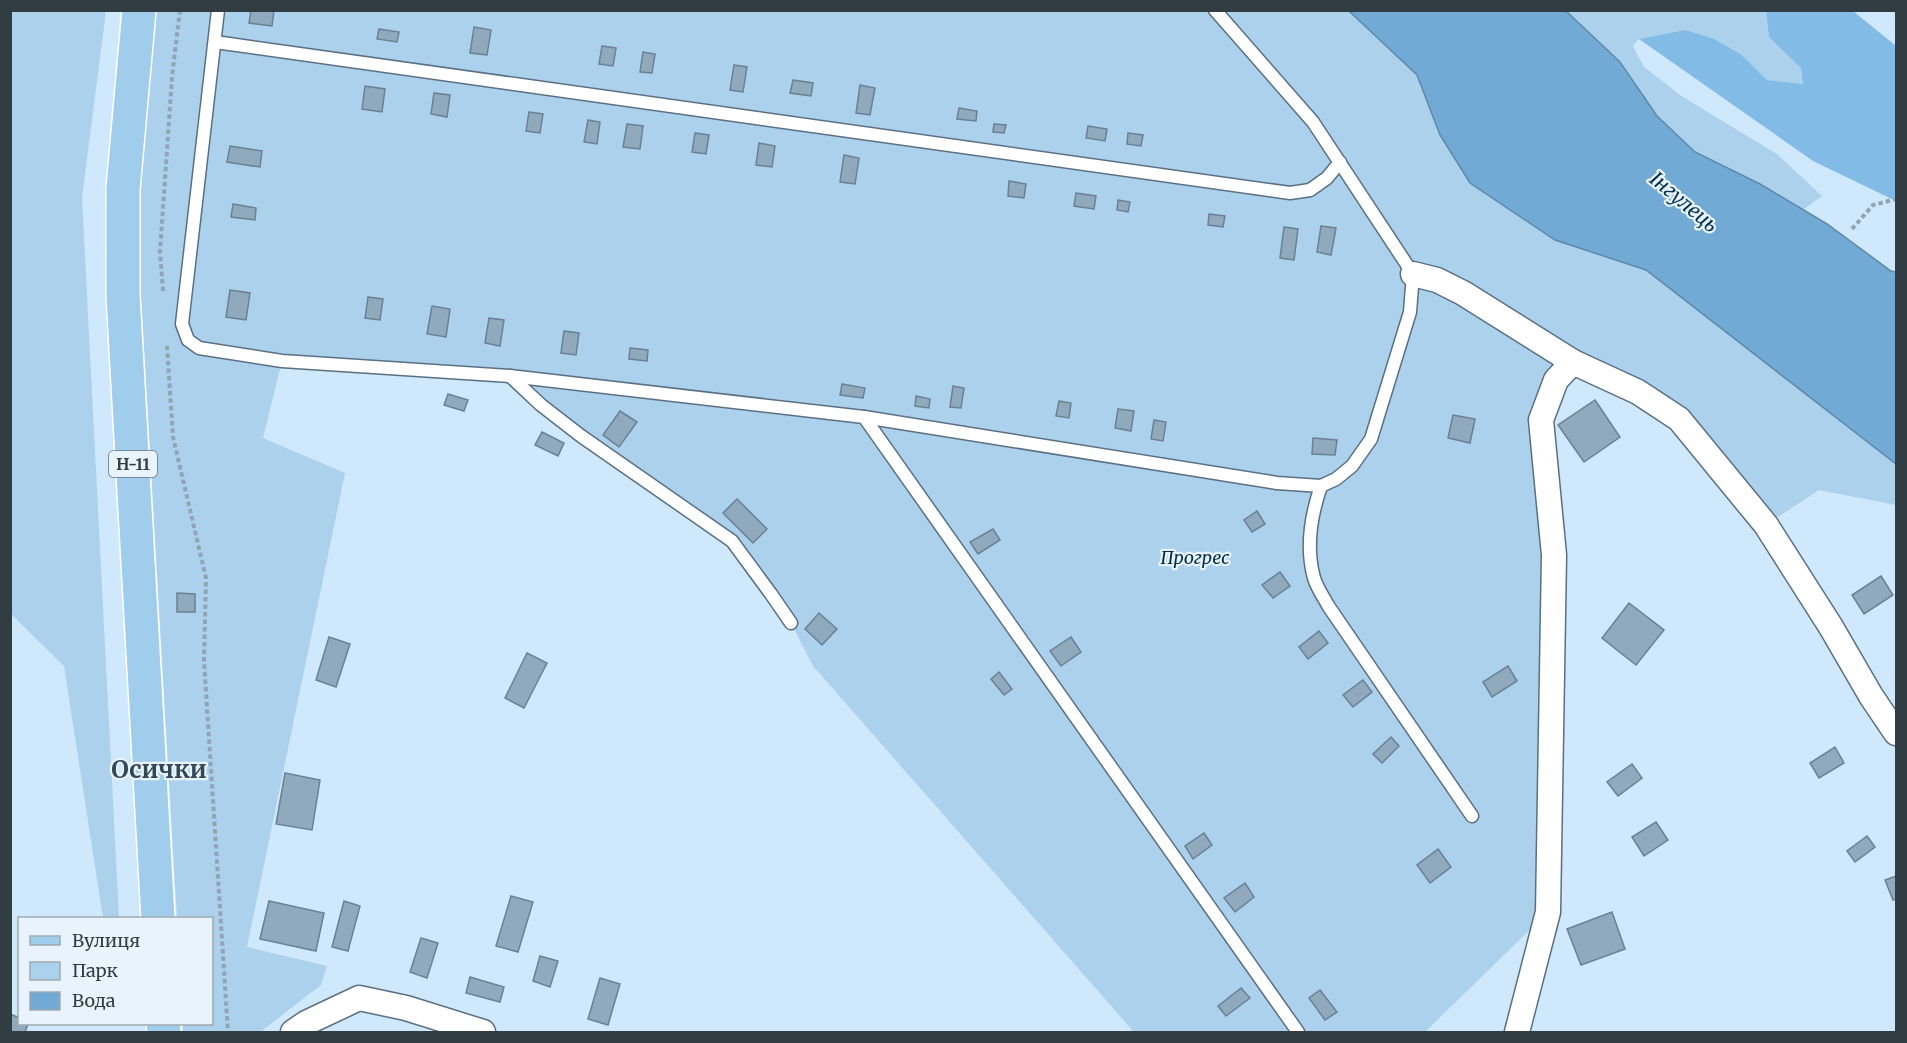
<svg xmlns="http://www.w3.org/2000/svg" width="1907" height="1043" font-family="Merriweather,serif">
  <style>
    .green { fill: #acd1ed }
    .forest { fill: #82bbe6 }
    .water { fill: #71aad4; stroke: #5e89a8; stroke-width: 1.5 }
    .building { fill: #91a9bc; stroke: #6a8193; stroke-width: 1.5 }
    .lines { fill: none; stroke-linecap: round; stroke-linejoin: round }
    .lane-casing { stroke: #5a7082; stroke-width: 15 }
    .street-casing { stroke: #5a7082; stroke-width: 27 }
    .primary-casing { stroke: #fff; stroke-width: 36 }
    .path { stroke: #91a4b3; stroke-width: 4; stroke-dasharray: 4.5 3; stroke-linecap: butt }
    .lane { stroke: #fff; stroke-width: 12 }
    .street { stroke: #fff; stroke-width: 24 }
    .primary { stroke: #a1cdec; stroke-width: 33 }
    .labels { text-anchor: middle; stroke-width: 4.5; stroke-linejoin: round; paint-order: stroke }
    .shield { fill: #e9f3fb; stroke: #68737a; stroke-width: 1.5 }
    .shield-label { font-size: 16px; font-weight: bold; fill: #313c43 }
    .park-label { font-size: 18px; font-style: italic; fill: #002e4a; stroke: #e9f3fb }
    .water-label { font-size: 20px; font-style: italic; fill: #043450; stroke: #e9f3fb }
    .district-label { font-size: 24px; font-weight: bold; fill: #324758; stroke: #e9f3fb }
  </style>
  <rect width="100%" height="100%" fill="#cfe8fc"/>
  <!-- green -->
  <g class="green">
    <polygon points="10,11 106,11 82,198 119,918 103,918 64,666 11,614"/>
    <polygon points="155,11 1419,11 1602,256 1646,270 1896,464 1896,505 1819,490 1766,525 1679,419 1573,362 1541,420 1548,912 1425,1032 1134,1032 813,666 791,623 732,541 510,376 282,361 263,438 345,473 247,947 327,966 321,985 260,1032 183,1032 183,1024 212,1024 212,918 177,918 141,297 140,192"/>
    <polygon points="1548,11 1766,11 1769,37 1801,68 1803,84 1767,80 1742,55 1685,30 1639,39 1633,46 1644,67 1683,97 1777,154 1822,196 1786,222 1755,213"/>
  </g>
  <!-- forest -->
  <polygon class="forest" points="1766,11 1853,11 1896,46 1896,201 1813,161 1639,39 1685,30 1714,39 1742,55 1767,80 1803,84 1801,68 1769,37"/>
  <!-- water -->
  <polygon class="water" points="1349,11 1566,11 1620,62 1657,116 1695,152 1760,184 1827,224 1891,271 1896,272 1896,464 1646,270 1555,240 1470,183 1440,135 1417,75"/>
  <!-- building -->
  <g class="building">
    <polygon points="251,10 274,10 272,26 249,23"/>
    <polygon points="474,27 491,30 487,55 470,53"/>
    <polygon points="379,29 399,32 397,42 377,39"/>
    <polygon points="602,46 616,48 613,66 599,64"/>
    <polygon points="643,52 655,54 652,73 640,72"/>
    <polygon points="734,65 747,67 743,92 730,90"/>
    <polygon points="793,80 813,83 811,96 790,93"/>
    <polygon points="860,85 875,88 870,115 856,113"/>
    <polygon points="365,86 385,89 382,112 362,109"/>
    <polygon points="434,93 450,95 447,117 431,114"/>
    <polygon points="959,108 977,111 976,121 957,119"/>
    <polygon points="529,112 543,114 540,133 526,131"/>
    <polygon points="588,120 600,122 597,144 584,142"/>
    <polygon points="627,124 643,126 640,149 623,147"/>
    <polygon points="994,124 1006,125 1004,133 993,132"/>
    <polygon points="1088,126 1107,129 1105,141 1086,138"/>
    <polygon points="695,133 709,135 706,154 692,152"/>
    <polygon points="1128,133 1143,135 1141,146 1127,144"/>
    <polygon points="759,143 775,146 772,167 756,165"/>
    <polygon points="230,146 262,151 260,167 227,162"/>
    <polygon points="844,155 859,158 855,184 840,182"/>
    <polygon points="1009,181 1026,184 1024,198 1008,196"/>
    <polygon points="1076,193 1096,196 1094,209 1074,206"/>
    <polygon points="1118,200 1130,202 1128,212 1117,210"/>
    <polygon points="233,204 256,208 255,220 231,217"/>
    <polygon points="1209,214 1225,216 1223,227 1208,225"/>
    <polygon points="1321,226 1336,228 1331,255 1317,252"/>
    <polygon points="1284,227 1298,229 1294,260 1280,258"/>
    <polygon points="230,290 250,293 246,320 226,317"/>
    <polygon points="368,297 383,299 380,320 365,318"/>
    <polygon points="432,306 450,309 446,337 427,334"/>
    <polygon points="489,318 504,320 500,346 485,343"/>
    <polygon points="564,331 579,333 576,355 561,353"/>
    <polygon points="630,348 648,350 647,361 629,359"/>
    <polygon points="842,384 865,388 863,398 840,395"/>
    <polygon points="953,386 964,388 961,408 950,407"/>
    <polygon points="448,394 468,400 464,411 444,405"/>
    <polygon points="916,396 930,399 929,408 915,406"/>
    <polygon points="1595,400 1620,437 1584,462 1558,425"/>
    <polygon points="1059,401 1071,403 1069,418 1056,416"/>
    <polygon points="1118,409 1134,411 1131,431 1115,428"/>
    <polygon points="620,411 637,422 619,447 603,435"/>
    <polygon points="1453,415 1475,419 1470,443 1448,438"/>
    <polygon points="1154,420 1166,422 1163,441 1151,439"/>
    <polygon points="542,432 564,443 558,456 535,445"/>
    <polygon points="1313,438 1337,440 1335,455 1312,454"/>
    <polygon points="737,499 767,529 753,543 723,513"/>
    <polygon points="1257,511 1265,524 1252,532 1244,520"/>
    <polygon points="993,529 1000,540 978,554 970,542"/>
    <polygon points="1280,572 1290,586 1273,598 1262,585"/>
    <polygon points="1881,576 1893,595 1864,614 1852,595"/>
    <polygon points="177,593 195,594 195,612 177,612"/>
    <polygon points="1629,603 1664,630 1636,665 1602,638"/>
    <polygon points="819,613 837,629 822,645 805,629"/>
    <polygon points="1319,631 1328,643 1308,659 1299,647"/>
    <polygon points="329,637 350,644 336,687 316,680"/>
    <polygon points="1071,637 1081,652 1061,666 1050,651"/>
    <polygon points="527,653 547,663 524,708 505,698"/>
    <polygon points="1508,666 1517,681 1492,697 1483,682"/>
    <polygon points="999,672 1012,689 1004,695 991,679"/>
    <polygon points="1363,680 1372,692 1353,707 1343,695"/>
    <polygon points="1391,737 1399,746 1382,763 1373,754"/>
    <polygon points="1835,747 1844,763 1819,778 1810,763"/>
    <polygon points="1632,764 1642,778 1618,796 1607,782"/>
    <polygon points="285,773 320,780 312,830 276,824"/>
    <polygon points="1656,822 1668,840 1644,856 1632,837"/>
    <polygon points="1204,833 1212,845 1193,859 1185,846"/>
    <polygon points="1867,836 1875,847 1855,862 1847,851"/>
    <polygon points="1438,849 1451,867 1430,883 1417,865"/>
    <polygon points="1896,876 1896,899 1893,900 1885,880"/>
    <polygon points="1245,883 1254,897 1235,912 1224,898"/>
    <polygon points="511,896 533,902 518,952 496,946"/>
    <polygon points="269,901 324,913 316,951 260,939"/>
    <polygon points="344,901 360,906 348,951 332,947"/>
    <polygon points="1612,912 1625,949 1581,965 1567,929"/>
    <polygon points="421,938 438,943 427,978 410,972"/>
    <polygon points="540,956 558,961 550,987 533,981"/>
    <polygon points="470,977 504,987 500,1002 466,993"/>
    <polygon points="600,978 620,984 608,1025 588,1019"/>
    <polygon points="1241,988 1250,998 1226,1016 1218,1006"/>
    <polygon points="1320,990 1337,1012 1325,1020 1309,998"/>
    <polygon points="10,1014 20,1018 20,1024 28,1024 25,1032 10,1032"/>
  </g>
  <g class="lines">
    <!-- lane casing -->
    <g class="lane-casing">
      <g id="lane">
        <polyline points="218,10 182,324 188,340 199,348 282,361 510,376 864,417 1277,483 1321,486 1336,479 1352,466 1371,439 1410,312 1413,274 1313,122 1215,10"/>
        <polyline points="215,42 1290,193 1310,190 1327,178 1340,162"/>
        <polyline points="510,376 541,405 581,436 732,541 771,594 791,623"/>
        <polyline points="864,417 1298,1032"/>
        <path d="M1321,486C1311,515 1306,549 1314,578C1317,588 1324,598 1329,607L1472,816"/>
      </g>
    </g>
    <!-- street casing -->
    <g class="street-casing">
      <g id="street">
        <polyline points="1413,274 1437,280 1463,293 1573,362 1638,392 1679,419 1766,525 1831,627 1871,696 1896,733"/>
        <polyline points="293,1032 306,1023 359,998 406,1008 483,1032"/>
        <polyline points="1517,1032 1548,912 1554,555 1541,420 1556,380 1573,362"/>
      </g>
    </g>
    <!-- primary casing -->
    <g class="primary-casing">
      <g id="primary">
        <polyline points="139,10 123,189 123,295 158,918"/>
        <polyline points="163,1024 164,1032"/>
      </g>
    </g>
    <!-- path -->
    <g class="path">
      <polyline points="1852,229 1873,205 1896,199"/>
      <polyline points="163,291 160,252 172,77 180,10"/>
      <polyline points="167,346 173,437 206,578 204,661 228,1032"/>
    </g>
    <!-- lane -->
    <use href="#lane" class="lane"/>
    <!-- street -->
    <use href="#street" class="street"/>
    <!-- primary -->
    <use href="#primary" class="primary"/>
  </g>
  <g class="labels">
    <!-- shield labels -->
    <rect class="shield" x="109" y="451" width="48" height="26" rx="4.5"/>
    <g class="shield-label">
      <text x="133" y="470">Н-11</text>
    </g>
    <!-- park labels -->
    <g class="park-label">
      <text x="1195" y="564">Прогрес</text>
    </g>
    <!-- water labels -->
    <g class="water-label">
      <text transform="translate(1684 202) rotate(40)" y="7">Інгулець</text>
    </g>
    <!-- district labels -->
    <g class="district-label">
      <text x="159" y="778">Осички</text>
    </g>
  </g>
  <!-- border -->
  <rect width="1907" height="1043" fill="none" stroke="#313c43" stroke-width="24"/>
  <!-- legend -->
  <rect x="18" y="917" width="195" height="108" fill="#e9f3fb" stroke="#9faab1" stroke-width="1.5"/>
  <rect x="30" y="936" width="30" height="9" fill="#a1cdec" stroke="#9faab1" stroke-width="1.5"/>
  <text x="72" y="947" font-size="18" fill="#313c43">Вулиця</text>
  <rect x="30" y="962" width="30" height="18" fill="#acd1ed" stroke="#9faab1" stroke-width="1.5"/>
  <text x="72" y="977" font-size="18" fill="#313c43">Парк</text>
  <rect x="30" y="992" width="30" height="18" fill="#71aad4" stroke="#9faab1" stroke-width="1.5"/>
  <text x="72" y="1007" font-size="18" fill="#313c43">Вода</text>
</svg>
